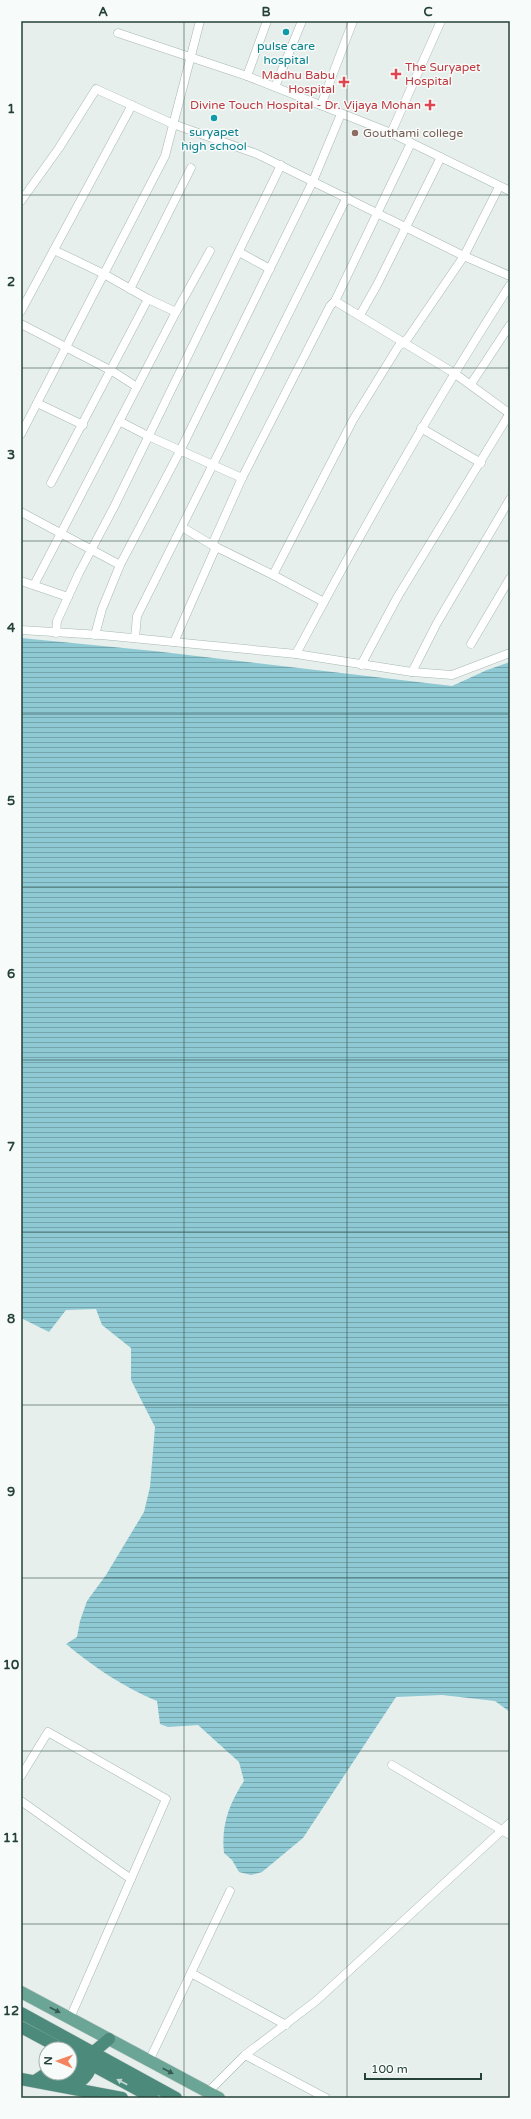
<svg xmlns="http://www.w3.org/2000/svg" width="531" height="2119" font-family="'Varela Round',sans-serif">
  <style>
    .water { fill: url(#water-rules) }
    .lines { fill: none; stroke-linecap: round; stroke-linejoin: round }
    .minor-casing { stroke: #a8b8b2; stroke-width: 9 }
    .primary-casing { stroke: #c2cac8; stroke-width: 13 }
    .trunk-casing { stroke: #c2cac8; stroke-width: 13 }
    .minor { stroke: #fff; stroke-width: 8 }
    .primary { stroke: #6aa596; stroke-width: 12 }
    .trunk { stroke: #4c8a7c; stroke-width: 12 }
    .oneway { fill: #365b51 }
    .oneway2 { fill: #c4d9d4 }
    .grid { fill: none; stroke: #24423a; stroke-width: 1; stroke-opacity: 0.55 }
    .culture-dot { fill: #0f9aa8; stroke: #f7fbf9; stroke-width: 1.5 }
    .health-dot { fill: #e0444e; stroke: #f7fbf9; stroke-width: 1.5 }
    .education-dot { fill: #8d6e63; stroke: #f7fbf9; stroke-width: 1.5 }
    .labels { text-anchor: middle; stroke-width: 3; stroke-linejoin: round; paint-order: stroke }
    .culture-label { font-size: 12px; fill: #0d838f; stroke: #f7fbf9 }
    .health-label { font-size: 12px; fill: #be3a42; stroke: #f7fbf9; text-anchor: end }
    .education-label { font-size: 12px; fill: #785e54; stroke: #f7fbf9; text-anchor: start }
    .neatline { fill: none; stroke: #24423a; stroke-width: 1.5 }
    .grid-label { font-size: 13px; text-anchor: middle; font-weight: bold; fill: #24423a }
  </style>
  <defs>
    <pattern id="water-rules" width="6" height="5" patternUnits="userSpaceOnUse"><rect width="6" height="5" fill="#8ec9d4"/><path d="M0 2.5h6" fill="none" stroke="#74a5ad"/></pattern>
  </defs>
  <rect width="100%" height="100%" fill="#e6efeb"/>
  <!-- water -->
  <path class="water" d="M21,638L154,651L452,686L487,670L510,662V1712L495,1701L442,1695L396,1697L303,1838L262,1872L251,1875L239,1872L232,1860L224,1853C221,1825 229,1804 244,1781L239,1762L198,1725L168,1727L160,1724L157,1701C125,1688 92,1666 66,1644L77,1637L80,1621L87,1601L106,1575L144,1512L150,1487L155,1427L131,1380V1348L102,1325L96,1309L66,1310L49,1332L21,1318Z"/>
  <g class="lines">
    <!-- minor casing -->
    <g class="minor-casing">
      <g id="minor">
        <polyline points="118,33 247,76 391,133 510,191"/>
        <polyline points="247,76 267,21"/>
        <polyline points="275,87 302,21"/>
        <polyline points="321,105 353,21"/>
        <polyline points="391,133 441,21"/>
        <polyline points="21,201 59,148 96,89 173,124 257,154 464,256 510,276"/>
        <polyline points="239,252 270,269"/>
        <path d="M510,285C433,405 363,528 296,654L412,672L452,675L510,653"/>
        <polyline points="130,289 191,168"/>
        <polyline points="335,301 454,373 509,413"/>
        <polyline points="21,311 132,105"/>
        <polyline points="176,312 210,251"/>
        <polyline points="360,315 377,285 441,157"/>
        <polyline points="21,324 112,371 137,387"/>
        <polyline points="471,384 510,325"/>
        <polyline points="37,403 83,425"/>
        <polyline points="119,421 148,436 242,478"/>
        <polyline points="421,428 481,463"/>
        <polyline points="21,434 165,156 200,21"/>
        <polyline points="51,483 148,299 104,274 54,250"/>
        <polyline points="21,512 120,565"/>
        <polyline points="182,527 212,545 273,575"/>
        <polyline points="212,545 242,478 330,306 335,301 411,143"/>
        <polyline points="21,581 68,597"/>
        <polyline points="34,585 176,312 148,299"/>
        <polyline points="324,602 273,575 353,420 398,347 408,338 464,256 499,187"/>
        <polyline points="21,630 101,635 296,654"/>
        <polyline points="56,633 57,621 79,573 114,507 281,165"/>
        <polyline points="95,635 102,609 120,565 180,451 313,181 341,114"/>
        <polyline points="135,638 137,616 347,197"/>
        <polyline points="174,642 216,547"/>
        <polyline points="471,644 510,578"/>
        <polyline points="361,665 398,596 510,413"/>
        <polyline points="412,672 437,623 510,499"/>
        <polyline points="392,1765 510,1835"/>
        <polyline points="21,1776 48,1732 166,1799 70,2018"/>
        <polyline points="21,1801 131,1879"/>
        <polyline points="191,1973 286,2025"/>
        <polyline points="245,2055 326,2098"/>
        <polyline points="149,2061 230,1891"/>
        <polyline points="208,2092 245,2055 316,2001 510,1823"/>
      </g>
    </g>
    <!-- primary casing -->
    <g class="primary-casing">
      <polyline id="primary" points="21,1992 219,2098"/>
    </g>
    <!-- trunk casing -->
    <g class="trunk-casing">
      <g id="trunk">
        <polyline points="21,2013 176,2098"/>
        <polyline points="21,2027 62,2049"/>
        <polyline points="70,2053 153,2098"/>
        <polyline points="21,2079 122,2098"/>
        <polyline points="35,2081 47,2073"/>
        <polyline points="51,2082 69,2079 76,2074 84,2060 109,2039"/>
        <path d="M66,2087C82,2086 91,2072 94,2058"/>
      </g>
    </g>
    <!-- minor -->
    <use href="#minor" class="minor"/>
    <!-- primary -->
    <use href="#primary" class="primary"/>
    <!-- trunk -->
    <use href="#trunk" class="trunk"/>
  </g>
  <!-- one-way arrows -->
  <defs><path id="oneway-solid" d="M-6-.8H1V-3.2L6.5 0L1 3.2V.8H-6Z"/></defs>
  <g class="oneway">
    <use href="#oneway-solid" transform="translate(55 2010) rotate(28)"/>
    <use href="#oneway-solid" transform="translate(168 2071) rotate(28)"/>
  </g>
  <use class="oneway2" href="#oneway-solid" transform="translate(122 2082) rotate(-152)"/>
  <!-- grid -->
  <path class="grid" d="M184,21V2098M347,21V2098M21,195H510M21,368H510M21,541H510M21,714H510M21,887H510M21,1060H510M21,1232H510M21,1405H510M21,1578H510M21,1751H510M21,1924H510"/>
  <!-- markers -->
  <g class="culture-dot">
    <circle cx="286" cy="32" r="4"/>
    <circle cx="214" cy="118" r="4"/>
  </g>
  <g class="health-dot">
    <path d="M394 68h4v4h4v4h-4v4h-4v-4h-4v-4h4z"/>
    <path d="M342 76h4v4h4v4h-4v4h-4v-4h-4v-4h4z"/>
    <path d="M428 99h4v4h4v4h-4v4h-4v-4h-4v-4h4z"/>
  </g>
  <circle class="education-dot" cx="355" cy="133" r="4"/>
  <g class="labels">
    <!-- culture labels -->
    <g class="culture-label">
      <text x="286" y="50">pulse care<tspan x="286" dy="14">hospital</tspan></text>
      <text x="214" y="136">suryapet<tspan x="214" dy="14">high school</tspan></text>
    </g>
    <!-- health labels -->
    <g class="health-label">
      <text x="405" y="71" text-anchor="start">The Suryapet<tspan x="405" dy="14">Hospital</tspan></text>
      <text x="335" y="79">Madhu Babu<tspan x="335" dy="14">Hospital</tspan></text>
      <text x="421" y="109">Divine Touch Hospital - Dr. Vijaya Mohan</text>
    </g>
    <!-- education labels -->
    <g class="education-label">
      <text x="363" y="137">Gouthami college</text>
    </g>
  </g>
  <!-- border -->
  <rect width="531" height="2119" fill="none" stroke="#f7fbf9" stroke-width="44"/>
  <!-- north arrow -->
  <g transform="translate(58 2061) rotate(272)"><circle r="19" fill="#f7fbf9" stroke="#a3b1ad"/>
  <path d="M0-3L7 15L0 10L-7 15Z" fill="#f4845f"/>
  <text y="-6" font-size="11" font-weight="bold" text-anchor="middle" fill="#24423a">N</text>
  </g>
  <!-- scale -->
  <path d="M365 2073v6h116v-6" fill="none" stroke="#24423a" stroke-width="2"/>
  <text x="371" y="2073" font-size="12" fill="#24423a" stroke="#f7fbf9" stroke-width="3" paint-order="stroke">100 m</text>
  <rect x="22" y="22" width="487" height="2075" class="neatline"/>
  <g class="grid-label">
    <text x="103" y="16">A</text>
    <text x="266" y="16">B</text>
    <text x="428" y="16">C</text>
    <text x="11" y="113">1</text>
    <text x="11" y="286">2</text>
    <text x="11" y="459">3</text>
    <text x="11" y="632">4</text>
    <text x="11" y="805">5</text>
    <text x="11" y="978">6</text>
    <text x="11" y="1151">7</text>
    <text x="11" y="1323">8</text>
    <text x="11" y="1496">9</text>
    <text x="11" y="1669">10</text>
    <text x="11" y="1842">11</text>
    <text x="11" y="2015">12</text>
  </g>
</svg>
